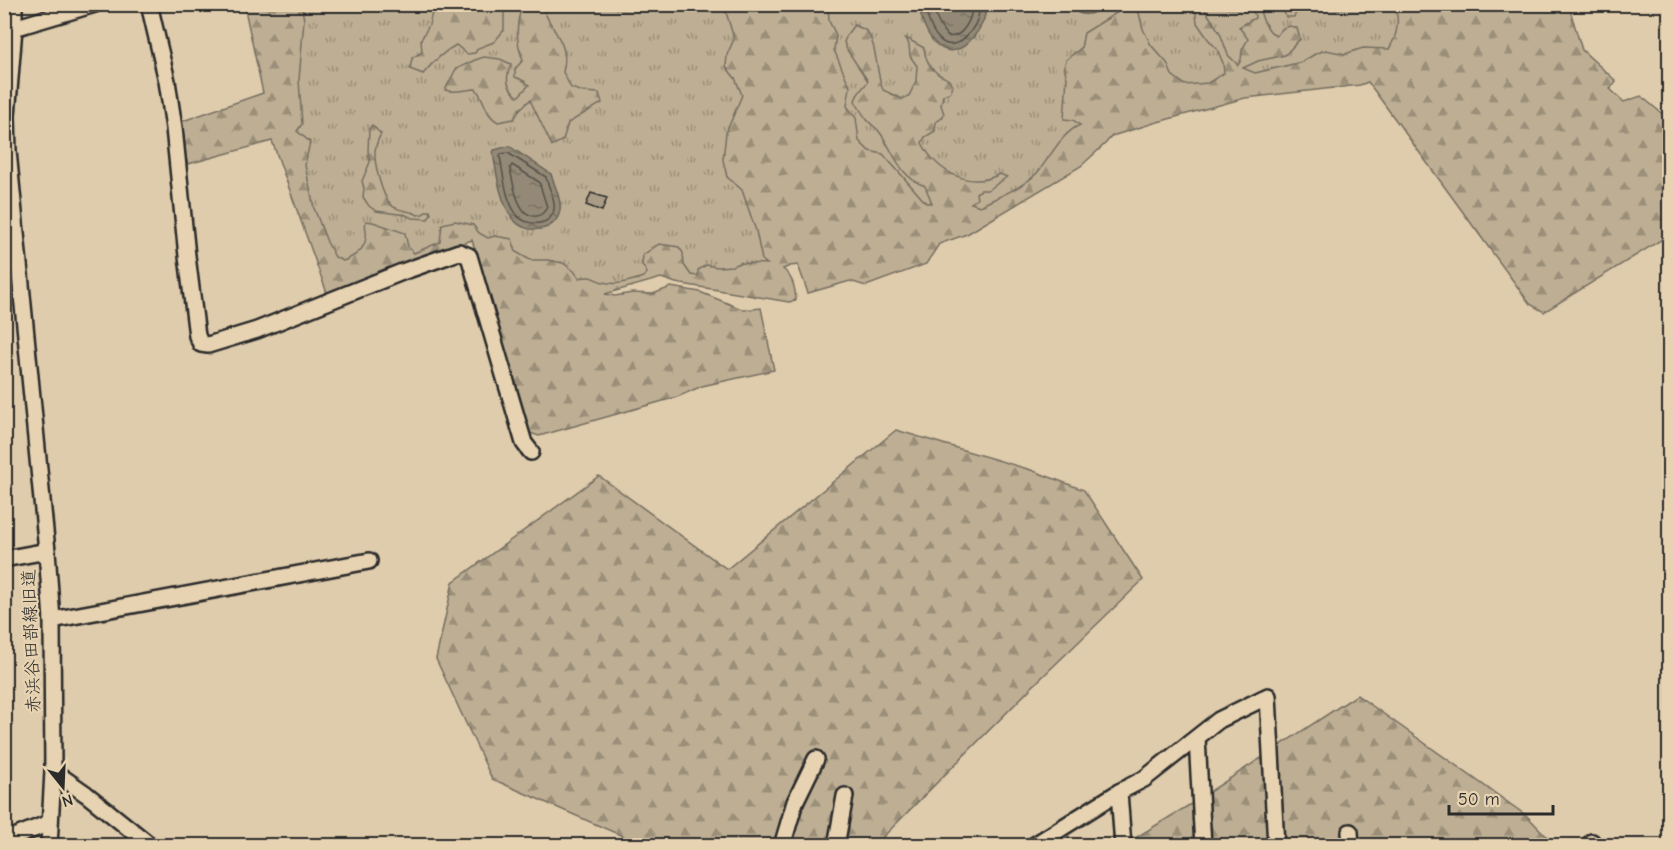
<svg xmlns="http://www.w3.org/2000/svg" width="1674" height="850" font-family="'Comic Neue','Klee One',sans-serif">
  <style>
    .grass { fill: url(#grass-tufts); stroke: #746d60; stroke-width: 1.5 }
    .forest { fill: url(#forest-firs); stroke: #746d60; stroke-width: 1.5 }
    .water { fill: url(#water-ripples); stroke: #696358; stroke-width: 1.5 }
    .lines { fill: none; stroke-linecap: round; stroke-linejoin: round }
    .shore { stroke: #555149; stroke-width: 1.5 }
    .building { fill: #aa9c85; stroke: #2b2b2b; stroke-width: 1.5 }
    .street-casing { stroke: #2b2b2b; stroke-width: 20 }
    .street { stroke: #e7d3b1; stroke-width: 15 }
    .labels { text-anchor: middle; stroke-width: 4.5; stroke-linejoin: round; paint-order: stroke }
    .street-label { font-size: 18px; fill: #2b2b2b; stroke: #e7d3b1 }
  </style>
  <defs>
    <pattern id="grass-tufts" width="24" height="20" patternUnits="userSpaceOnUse" patternTransform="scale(1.5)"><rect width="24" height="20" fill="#beaf94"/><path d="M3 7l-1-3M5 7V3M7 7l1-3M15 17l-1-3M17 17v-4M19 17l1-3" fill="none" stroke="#9b8f79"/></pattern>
    <pattern id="forest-firs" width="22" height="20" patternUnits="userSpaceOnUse" patternTransform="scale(1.5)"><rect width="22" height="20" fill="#beaf94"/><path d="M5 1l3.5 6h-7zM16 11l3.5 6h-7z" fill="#9b8f79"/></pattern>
    <pattern id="water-ripples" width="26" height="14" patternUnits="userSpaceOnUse" patternTransform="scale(1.5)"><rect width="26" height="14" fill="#938976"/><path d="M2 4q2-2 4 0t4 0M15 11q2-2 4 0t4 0" fill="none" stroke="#787061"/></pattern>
  </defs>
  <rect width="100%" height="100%" fill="#dfccac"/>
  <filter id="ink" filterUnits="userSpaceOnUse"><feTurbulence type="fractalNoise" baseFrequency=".0167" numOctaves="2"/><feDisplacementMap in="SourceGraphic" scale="12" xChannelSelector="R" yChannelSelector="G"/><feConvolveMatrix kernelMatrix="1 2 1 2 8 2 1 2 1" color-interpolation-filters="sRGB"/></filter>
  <g filter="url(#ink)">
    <!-- grass -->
    <polygon class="grass" points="1445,4 1460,47 1107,124 1028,190 920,240 836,228 738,291 661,276 556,304 474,235 330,289 257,5"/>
    <!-- forest -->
    <g class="forest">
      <path d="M244,5H301L304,19L299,80L302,124L297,131L310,142L305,165L314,208L327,242L335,257L343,261C354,257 366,249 366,236C367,230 364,227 366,221L373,222L405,233L408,247L414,253L440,242L442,224L455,221L473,225L479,233L488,238L495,236L512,239L516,252L530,260H548L563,263L574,271L579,278C594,275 591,279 603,282C617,286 630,281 643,277L647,273L642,264L643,255L659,244L679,247L683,253L684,265L691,275L698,276V270L706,265L718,267L732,266L740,263L767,264L762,260L756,231L742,190L727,177L723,160L726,133L742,95L735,78L726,67L727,55L734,39L724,5H828L829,21L836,35L834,50L850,87L847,106L856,118L859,141L869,151L883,154L926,203H932L925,186C897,176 895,151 878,130C875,127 871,124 868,121C863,115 859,108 855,101C857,92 864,88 868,81L847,50L844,42L848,33L854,25C858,27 865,29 867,32C877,44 876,74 883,90L902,99L909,96L916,81L917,66L910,56L909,45L906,38L924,48C925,58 930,68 938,74C946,79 948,77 953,86L951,92L943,95L941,105L944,114L942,118L936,122L935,131L925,137L922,143C937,172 969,190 1000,174L1007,177L988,190H981L976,193L977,199L971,203L980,206C997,197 1024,187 1037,173C1050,158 1061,133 1080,125L1073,120L1064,119L1067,78L1064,67L1066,60L1081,48L1084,33L1118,12L1120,5H1137L1143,29L1151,45L1167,63L1172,75L1185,85L1208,83L1224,73L1223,63L1217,49L1208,39L1197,23L1195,5L1204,8L1220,33L1228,55L1238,65L1241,60L1242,50L1248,39L1239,27L1255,18C1255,12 1252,8 1246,5H1260C1259,15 1267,31 1276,36L1283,28L1290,26L1297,28L1300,39L1285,55L1258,61L1243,68L1255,73L1302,62L1315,54L1326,50L1345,54L1363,48L1389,49C1397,36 1401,18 1393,5H1565L1570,10L1582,50L1616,81L1610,89L1624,102L1641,96L1666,117L1669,123V221L1664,225L1669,235L1544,312L1530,304L1368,82L1360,85L1245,98L1154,123L1112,136L1105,144L1081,166L967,234L939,244L926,264L866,286L850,281L808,293L798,265L790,266L783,269C793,277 795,288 796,300L789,302L676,283L661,278L605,294L615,296L632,293L653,294L671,287L700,292L744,310L761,308L774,370L702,386L677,397L539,436L530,433L472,240L327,293L272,141L188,164L185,156L180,122L263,93Z"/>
      <path d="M434,5H504V30L494,42L478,48L475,53L467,54L456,45C443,52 433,62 423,74L410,69L412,58L422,52L421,40L429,25Z"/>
      <path d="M523,5H542C549,30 571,41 563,72L571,88L583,92L599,93L602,103L568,123L563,140L552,146L530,100L520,109L514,119L498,122C484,114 486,101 476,89C466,89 455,94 445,90L456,69L475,60L484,57L500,59L511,64C505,79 506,86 518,97L529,85L524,81L515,77V69L523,60C516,43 515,22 523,5Z"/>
      <polygon points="1273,5 1288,5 1290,9 1296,13 1294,17 1286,17 1282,7 1273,9"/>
      <path d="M372,125L381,134C378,139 376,145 375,151C374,164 382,196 391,205C399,212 410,210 418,215L423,214L427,211H430L431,214L428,219L412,218L406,215L376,211L369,206L363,197L364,188L362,181L370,162L368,151L369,129Z"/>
      <polygon points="896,430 1031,470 1084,490 1143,580 1037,682 875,845 643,845 492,779 436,659 453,582 599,476 727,569"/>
      <polygon points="1357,695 1527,816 1555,845 1122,846 1191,804"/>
    </g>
    <!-- water -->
    <g class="water">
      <path d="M919,5H985C987,16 982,26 975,35C946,72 923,36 919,5Z"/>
      <path d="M1070,5H1103C1092,17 1079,18 1070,5Z"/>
      <path d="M509,146L551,174C554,185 562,199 560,210C557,232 526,236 513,219C500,202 497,175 493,153L494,150Z"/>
    </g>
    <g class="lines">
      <!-- shore -->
      <g class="shore">
        <path d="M925,4C929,31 945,63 971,31C977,23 980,15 980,4"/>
        <path d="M933,4C934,16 940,27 947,36C962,40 973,18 972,4"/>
        <path d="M508,153L546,177C548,187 556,199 554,209C552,227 526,227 517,215C505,199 504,177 500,157L501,154Z"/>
        <path d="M512,165L539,182L547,207C545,211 542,215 537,216C517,219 513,181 510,168Z"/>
      </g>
    </g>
    <!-- building -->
    <polygon class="building" points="591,193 607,198 602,211 586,205"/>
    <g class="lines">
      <!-- street casing -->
      <g class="street-casing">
        <g id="street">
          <polyline points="14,4 14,28 7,116 8,151 47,551 52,620 53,771 49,846"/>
          <polyline points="149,4 167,81 174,128 187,256 197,336 201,344 208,345 257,330 402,272 459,252 469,256 524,443 531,452"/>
          <polyline points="4,29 14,28 95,4"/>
          <polyline points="4,559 47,551"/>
          <polyline points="52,620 369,561"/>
          <polyline points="1197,738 1203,846"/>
          <polyline points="53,771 86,794 151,846"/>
          <polyline points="1119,792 1123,846"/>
          <polyline points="1350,832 1351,846"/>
          <polyline points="4,841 49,823"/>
          <polyline points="782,846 795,802 816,759"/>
          <polyline points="836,846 845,796"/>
          <polyline points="1033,846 1119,792 1144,779 1219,720 1268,696 1276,846"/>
          <polyline points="1589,846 1592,842"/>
        </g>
      </g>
      <!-- street -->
      <use href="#street" class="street"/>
    </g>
  </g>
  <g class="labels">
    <!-- street labels -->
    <g class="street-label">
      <text transform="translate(31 641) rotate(-92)" y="6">赤浜谷田部線旧道</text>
    </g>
  </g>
  <!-- margin -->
  <rect width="1674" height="850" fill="none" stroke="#e7d3b1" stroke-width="24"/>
  <rect x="12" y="12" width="1650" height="826" fill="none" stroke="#2b2b2b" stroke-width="2" filter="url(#ink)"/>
  <!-- north arrow -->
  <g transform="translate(63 787) rotate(162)" stroke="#e7d3b1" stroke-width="4.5" paint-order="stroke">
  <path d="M0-4.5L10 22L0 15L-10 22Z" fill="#2b2b2b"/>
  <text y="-9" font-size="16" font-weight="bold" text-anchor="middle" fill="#2b2b2b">N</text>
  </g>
  <!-- scale -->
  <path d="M1449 805v9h104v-9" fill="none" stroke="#2b2b2b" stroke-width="3"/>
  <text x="1458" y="805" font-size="18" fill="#2b2b2b" stroke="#e7d3b1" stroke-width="4.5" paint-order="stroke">50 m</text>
</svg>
